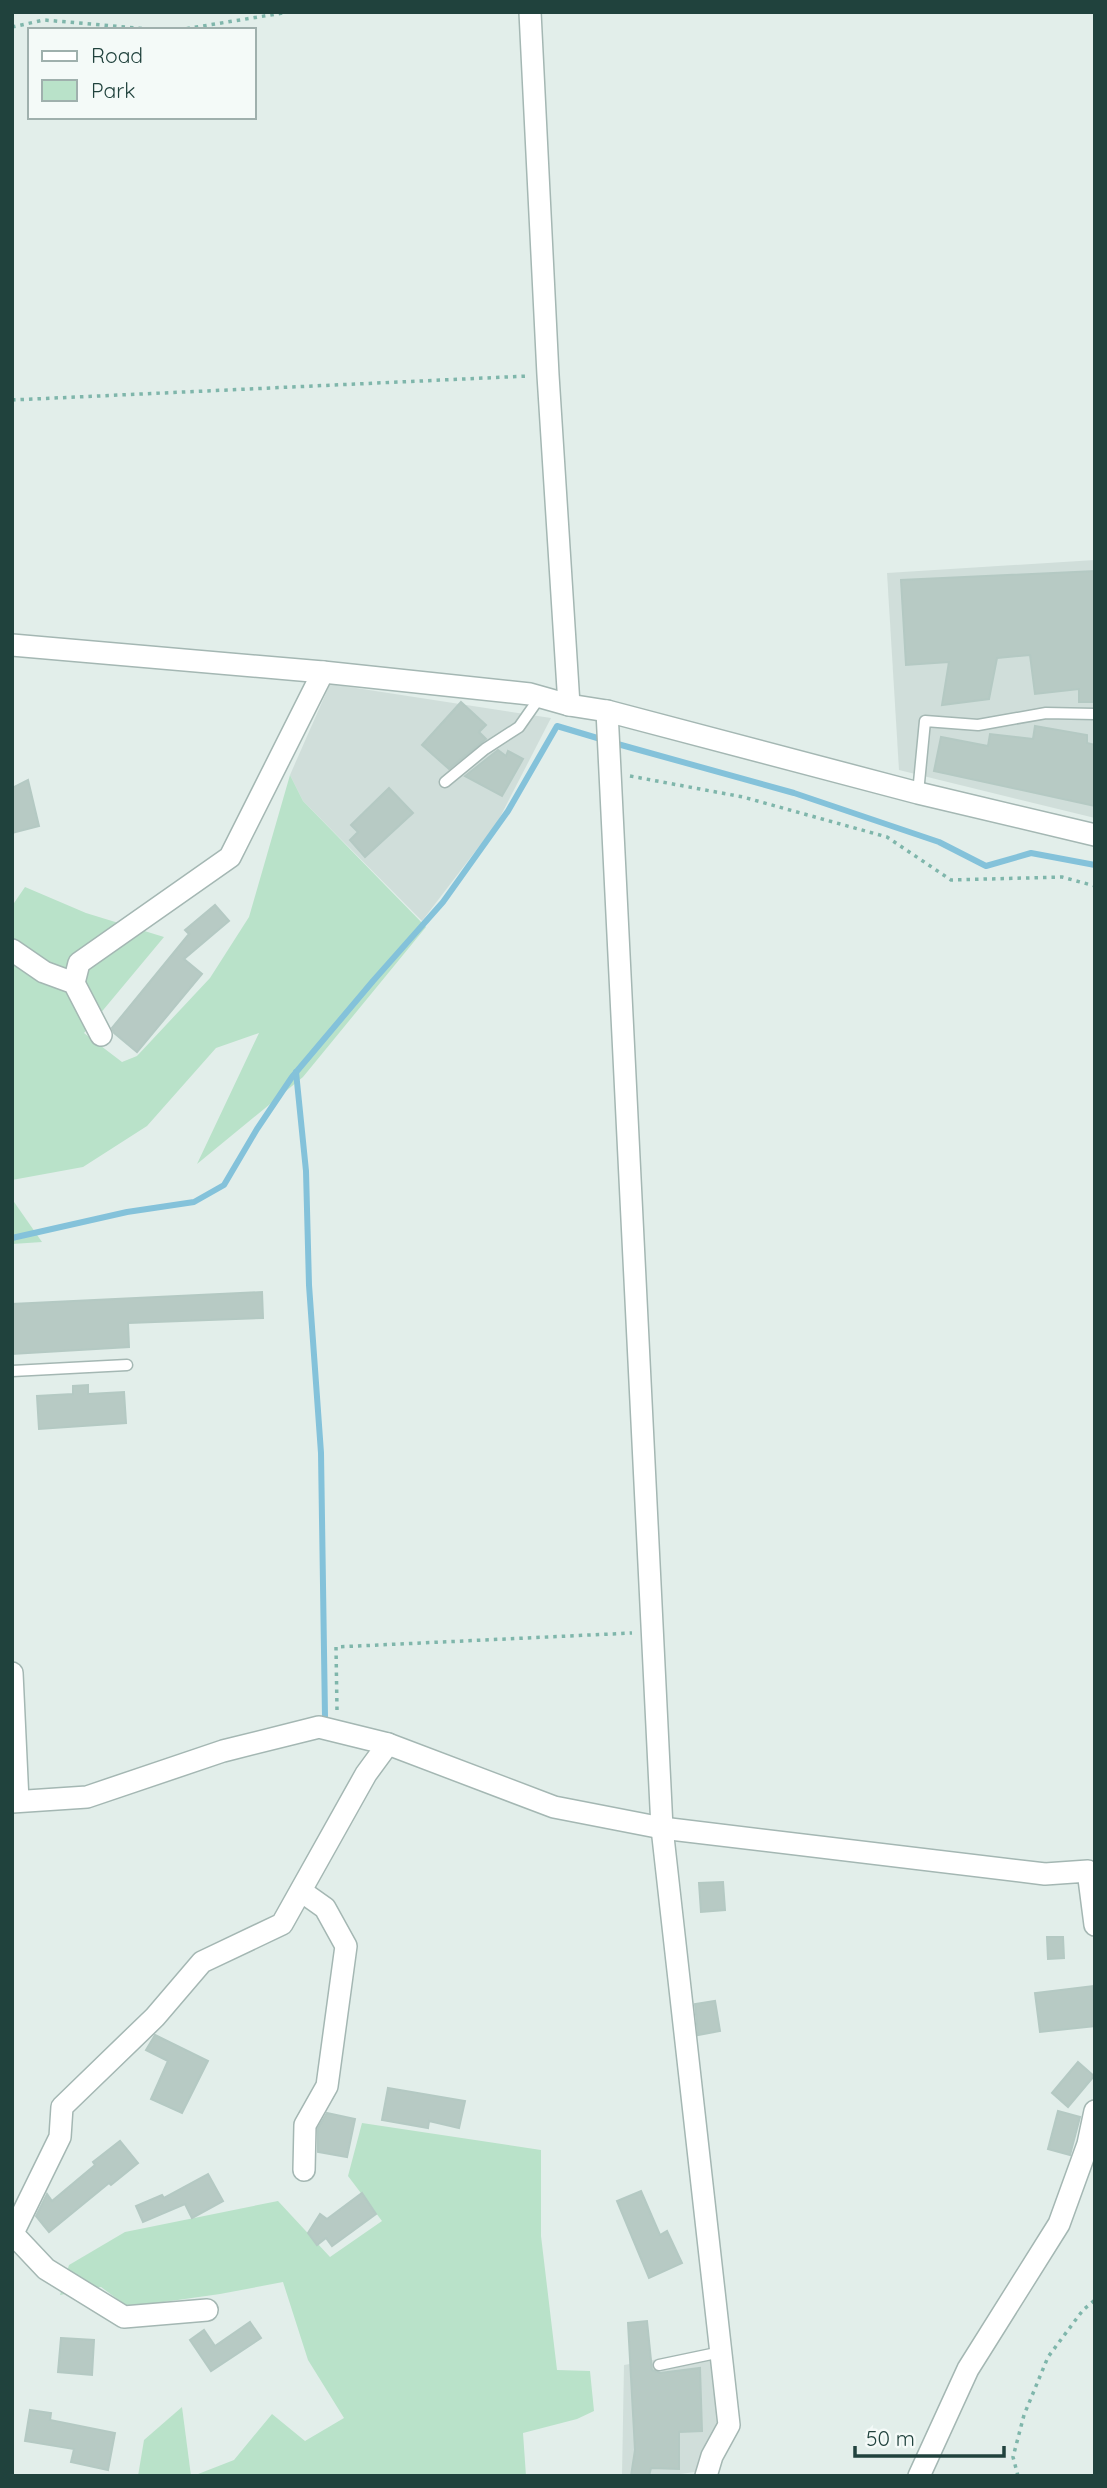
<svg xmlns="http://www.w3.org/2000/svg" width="1107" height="2488" font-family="Quicksand,sans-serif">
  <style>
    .built { fill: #d0deda }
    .green { fill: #b9e2c9 }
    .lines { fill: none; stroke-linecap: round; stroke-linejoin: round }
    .stream { stroke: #84c2da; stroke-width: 6 }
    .building { fill: #b7cac4; stroke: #b4c9c3; stroke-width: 2 }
    .service-casing { stroke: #a4b7b3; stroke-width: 13 }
    .minor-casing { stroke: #a4b7b3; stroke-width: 24 }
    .tertiary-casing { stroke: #a4b7b3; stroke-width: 24 }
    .path { stroke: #7fb6ab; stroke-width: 3.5; stroke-dasharray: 3.5 5; stroke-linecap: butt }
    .service { stroke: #fff; stroke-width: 10 }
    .minor { stroke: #fff; stroke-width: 21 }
    .tertiary { stroke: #fff; stroke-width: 21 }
  </style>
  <rect width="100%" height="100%" fill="#e2eeea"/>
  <!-- built -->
  <g class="built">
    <polygon points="1095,560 1095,818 899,770 887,573"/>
    <polygon points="330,684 551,718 497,823 422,921 303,801 290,775"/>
    <polygon points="711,2350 721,2427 695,2472 665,2476 622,2476 624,2365"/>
  </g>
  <!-- green -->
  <g class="green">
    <polygon points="290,775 303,801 426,927 303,1077 197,1164 259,1033 216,1048 147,1126 83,1167 12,1180 12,906 25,887 86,913 164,937 84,1033 122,1062 137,1056 210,978 249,917"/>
    <polygon points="12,1199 42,1242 12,1244"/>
    <polygon points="362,2123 541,2150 541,2236 557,2370 590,2371 594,2411 577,2419 523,2433 526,2476 193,2476 234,2460 272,2414 305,2441 344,2418 308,2360 283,2282 220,2294 128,2307 101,2287 60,2295 69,2265 125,2232 278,2201 330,2257 382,2221 348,2176"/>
    <polygon points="182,2407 191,2476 138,2476 144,2440"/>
  </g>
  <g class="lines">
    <!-- stream -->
    <g class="stream">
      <polyline points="614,743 794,793 939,842 986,866 1031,853 1095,865"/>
      <polyline points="296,1072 306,1171 309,1285 321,1453 325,1717"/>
      <polyline points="12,1238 127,1212 194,1202 224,1185 257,1129 292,1077 373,981 443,902 508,811 557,726 604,740"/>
    </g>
  </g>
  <!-- building -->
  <g class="building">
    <polygon points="1095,571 1095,702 1079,702 1079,689 1035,694 1030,655 997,658 989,699 942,705 949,662 906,665 901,580"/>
    <polygon points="461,702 486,725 479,732 486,739 449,769 422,745"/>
    <polygon points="1035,726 1087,735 1087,743 1095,745 1095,806 934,771 941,737 988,746 990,734 1033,739"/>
    <polygon points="498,750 506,756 508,751 523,759 502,796 465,776"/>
    <polygon points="28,780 39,826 12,833 12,788"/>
    <polygon points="389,788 413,813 365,857 350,840 358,832 351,825"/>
    <polygon points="215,905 229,921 184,959 202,974 137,1052 114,1033 112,1028 189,934 185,930"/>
    <polygon points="262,1292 263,1318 128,1323 129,1347 12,1354 12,1304"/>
    <polygon points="88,1385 88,1394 124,1392 126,1423 39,1429 37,1396 73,1394 73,1386"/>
    <polygon points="723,1882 725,1910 701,1912 699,1883"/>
    <polygon points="1047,1937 1063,1937 1064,1958 1048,1959"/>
    <polygon points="1093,1986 1095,2026 1040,2032 1035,1993"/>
    <polygon points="715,2001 720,2031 698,2035 695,2004"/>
    <polygon points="155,2035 208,2061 182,2113 151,2099 168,2061 146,2050"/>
    <polygon points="1078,2062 1094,2076 1068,2107 1052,2093"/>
    <polygon points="388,2088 465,2101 459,2128 429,2121 428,2128 382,2120"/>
    <polygon points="1058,2111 1080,2117 1070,2155 1048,2149"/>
    <polygon points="327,2113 355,2119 347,2157 318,2152 318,2128"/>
    <polygon points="120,2141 138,2163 111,2185 109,2183 49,2232 36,2216 47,2194 52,2201 95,2165 93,2162"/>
    <polygon points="208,2174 223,2201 192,2218 185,2204 143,2222 136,2206 162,2195 164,2198"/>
    <polygon points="641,2191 660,2235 667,2231 682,2263 649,2278 617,2201"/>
    <polygon points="362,2193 376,2214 332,2246 326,2238 317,2245 308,2233 320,2214 327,2219"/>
    <polygon points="647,2321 652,2370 660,2373 700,2368 702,2431 679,2432 679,2469 651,2468 649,2476 631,2476 635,2450 628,2323"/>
    <polygon points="250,2322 261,2338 211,2371 190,2340 204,2330 215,2346"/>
    <polygon points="61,2338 94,2340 92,2375 58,2372"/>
    <polygon points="30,2410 51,2413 50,2420 115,2433 108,2470 71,2462 74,2449 25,2441"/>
  </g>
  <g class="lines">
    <!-- service casing -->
    <g class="service-casing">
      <g id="service">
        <polyline points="445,782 485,749 519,727 540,697"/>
        <polyline points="918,793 925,721 978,725 1046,713 1095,714"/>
        <polyline points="12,1371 127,1365"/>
        <polyline points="659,2365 721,2352"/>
      </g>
    </g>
    <!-- minor casing -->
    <g class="minor-casing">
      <g id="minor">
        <polyline points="607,711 662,1828 729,2425 712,2456 706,2476"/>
        <polyline points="12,950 44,972 74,983 101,1035"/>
        <polyline points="74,983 79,963 230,857 323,672"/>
        <polyline points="12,1673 18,1801"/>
        <polyline points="12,1802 87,1797 223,1751 319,1727 388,1744"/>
        <polyline points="301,1891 325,1908 346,1946 327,2086 305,2125 304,2170"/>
        <polyline points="13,2234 46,2269 124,2317 207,2310"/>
        <polyline points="12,2235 60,2137 62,2107 155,2017 202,1962 282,1924 366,1774 388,1744 554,1807 662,1828 1045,1874 1088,1871 1095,1925"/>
        <polyline points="919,2476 968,2369 1059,2224 1088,2144 1095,2111"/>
      </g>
    </g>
    <!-- tertiary casing -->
    <g class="tertiary-casing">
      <g id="tertiary">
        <polyline points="530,12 548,375 569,705"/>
        <polyline points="12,645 323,672 530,694 569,705 607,711 918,793 1095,835"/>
      </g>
    </g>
    <!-- path -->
    <g class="path">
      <polyline points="12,27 44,20 160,30"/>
      <polyline points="178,30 289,12"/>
      <polyline points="12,400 528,376"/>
      <polyline points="630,776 743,797 887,837 951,880 1062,877 1095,886"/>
      <polyline points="337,1710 336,1647 632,1633"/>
      <polyline points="1018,2476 1013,2457 1024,2415 1048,2357 1083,2310 1095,2300"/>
    </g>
    <!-- service -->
    <use href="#service" class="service"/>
    <!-- minor -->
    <use href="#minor" class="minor"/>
    <!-- tertiary -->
    <use href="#tertiary" class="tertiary"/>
  </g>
  <!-- border -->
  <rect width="1107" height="2488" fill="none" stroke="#20423d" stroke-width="28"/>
  <!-- legend -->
  <rect x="28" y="28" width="228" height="91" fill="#f4faf8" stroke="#9fb0ad" stroke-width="2"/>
  <rect x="42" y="51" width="35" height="10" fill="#ffffff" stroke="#9fb0ad" stroke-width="2"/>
  <text x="91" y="63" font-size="21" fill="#20423d">Road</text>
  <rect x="42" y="80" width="35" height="21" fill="#b9e2c9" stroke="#9fb0ad" stroke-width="2"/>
  <text x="91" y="98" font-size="21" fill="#20423d">Park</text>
  <!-- scale -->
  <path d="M855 2446v10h149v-10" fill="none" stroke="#20423d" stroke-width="3.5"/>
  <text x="866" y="2446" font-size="21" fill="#20423d" stroke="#f4faf8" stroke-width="5" paint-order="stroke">50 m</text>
</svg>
